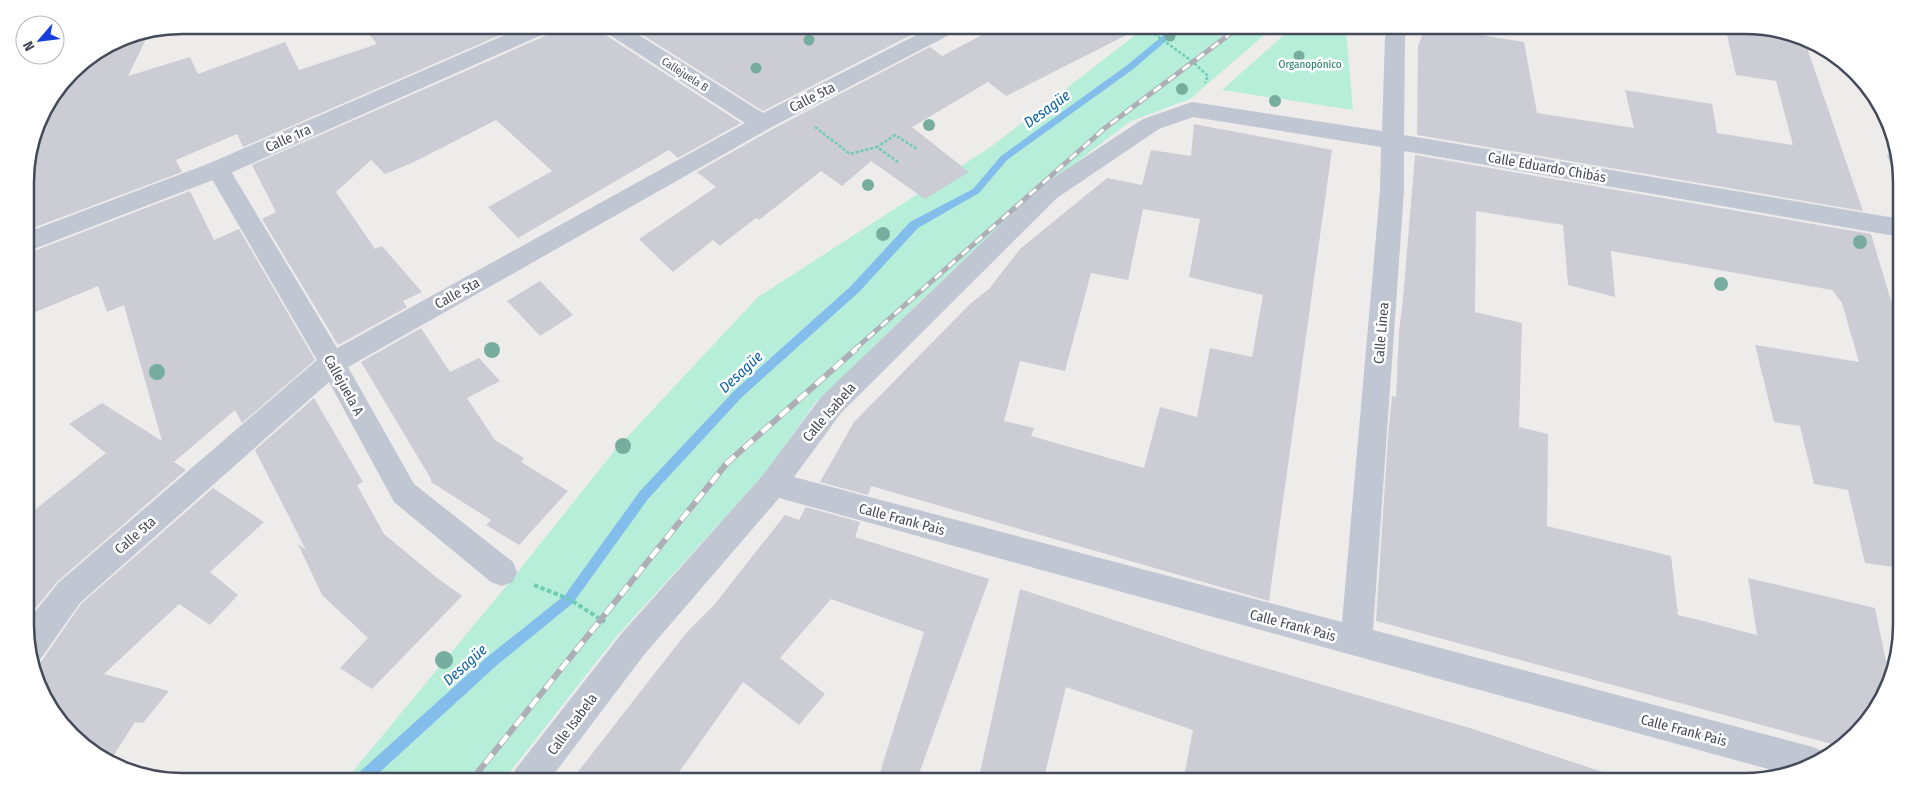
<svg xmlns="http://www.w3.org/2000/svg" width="1927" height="807" font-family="'Fira Sans Condensed',sans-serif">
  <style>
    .green { fill: #b7eed9 }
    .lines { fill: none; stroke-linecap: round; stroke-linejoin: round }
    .stream { fill: #83bdec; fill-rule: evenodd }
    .building { fill: #cbccd4; fill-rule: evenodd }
    .path-far1 { stroke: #6fccb4; stroke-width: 2.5; stroke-dasharray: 3 2; stroke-linecap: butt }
    .path { stroke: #6fccb4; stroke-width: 4; stroke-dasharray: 4.5 2.5; stroke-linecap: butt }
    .minor { fill: #c1c6d3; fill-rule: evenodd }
    .tertiary { fill: #c1c6d3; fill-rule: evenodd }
    .rail-far1-casing { stroke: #adaeb6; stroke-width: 5 }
    .rail-casing { stroke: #adaeb6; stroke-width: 6 }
    .rail-far1 { stroke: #fff; stroke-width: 3; stroke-dasharray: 9; stroke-linecap: butt }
    .rail { stroke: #fff; stroke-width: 4.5; stroke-dasharray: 12; stroke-linecap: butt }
    .tree { fill: #77ad9e }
    .labels { text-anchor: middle; stroke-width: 5; stroke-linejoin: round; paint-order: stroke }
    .far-park-label { font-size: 11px; fill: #157a5f; stroke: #fff }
    .far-street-label { font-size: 11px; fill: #444a59; stroke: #fff }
    .street-label { font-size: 14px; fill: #444a59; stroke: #fff }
    .water-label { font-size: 15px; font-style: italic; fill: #0a60a5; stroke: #fff }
    .rim { fill: none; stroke: #444a59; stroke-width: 2.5 }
  </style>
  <rect width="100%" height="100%" fill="#eeeceb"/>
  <!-- green -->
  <g class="green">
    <polygon points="1148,25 1276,25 1190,99 1129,122 1050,183 957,266 815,403 766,472 616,637 502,782 344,782 513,578 615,450 758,297 992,146"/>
    <polygon points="1295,25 1349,25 1346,30 1353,110 1222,90"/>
  </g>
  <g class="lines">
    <!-- stream -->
    <polygon class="stream" points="1176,25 1185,25 1132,70 1007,160 979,193 918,228 859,292 742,397 648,499 573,603 496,666 369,782 352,782 354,777 486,658 565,595 640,491 734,391 851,286 910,222 973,189 1001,156 1126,66"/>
  </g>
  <!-- building -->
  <g class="building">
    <polygon points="362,25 523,25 243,147 237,134 176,160 182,172 25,231 25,171 41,112 79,64 118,39 146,39 128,76 190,57 198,74 285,42 299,70 377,44"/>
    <polygon points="558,25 597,25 601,32 741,123 678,158 669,150 518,238 488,207 552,171 496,120 412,163 385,174 371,160 336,192 375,249 382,246 422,292 403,301 407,307 338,345 262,219 276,212 252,165 554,32"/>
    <polygon points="627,25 901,25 913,34 763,111"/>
    <polygon points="1001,25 1146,25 1006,96 988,82 912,127 969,172 925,199 871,161 842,186 821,171 759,220 756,218 720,246 713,240 673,272 639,239 716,187 697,172 771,130 930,47 942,56"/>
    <polygon points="1426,25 1482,25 1481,35 1524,42 1537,113 1634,128 1625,90 1712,104 1717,133 1793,145 1776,81 1736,75 1725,26 1769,33 1768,30 1803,36 1863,211 1417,135 1418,46"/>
    <path d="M1194,124L1332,150L1269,601L871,486L868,495L820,482L854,422L971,303L989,289L1020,249L1107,178L1142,185L1151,150L1191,156ZM1143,209L1200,219L1189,277L1263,295L1252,357L1210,348L1197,417L1160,407L1144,468L1031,436L1034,428L1004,421L1020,361L1065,371L1091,273L1128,280Z"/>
    <polygon points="1415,155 1871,234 1901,334 1902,568 1865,563 1848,490 1814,484 1800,426 1774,422 1755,345 1859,362 1842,303 1832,290 1611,251 1615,297 1568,285 1563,225 1476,211 1475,312 1522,323 1519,427 1548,434 1547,526 1671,556 1678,615 1703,621 1757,635 1748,578 1875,608 1887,666 1894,668 1890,685 1843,747 1376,621 1388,437 1392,396 1396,397 1399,332 1403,299"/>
    <polygon points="190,191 214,240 239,229 315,360 242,423 235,410 174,462 186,470 57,582 34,610 26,627 26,517 106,453 69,424 102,403 162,441 124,305 107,312 98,286 26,316 26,254"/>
    <polygon points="540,281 573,315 540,336 507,301"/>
    <polygon points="421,328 450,372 479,358 500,381 467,398 495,440 524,458 521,462 568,491 519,545 486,525 491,520 431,482 431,479 361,362"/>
    <polygon points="314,398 363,482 357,485 384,534 436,577 462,596 372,689 340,668 368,638 322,595 298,544 306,550 255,450"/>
    <polygon points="213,488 264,522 210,572 238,595 210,625 179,604 104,674 169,691 143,723 135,722 110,761 58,721 34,665 41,662 81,604"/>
    <polygon points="806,507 860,522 855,537 989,579 916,782 877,782 924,632 831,599 780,658 825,694 799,725 743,682 672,782 570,782 687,632 714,605 785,515 799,520"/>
    <polygon points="1020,589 1211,652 1473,729 1615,776 1614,782 1183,782 1193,730 1066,687 1043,782 978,782"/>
  </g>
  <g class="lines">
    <!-- path-far1 -->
    <g class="path-far1">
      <polyline points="1142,25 1193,62 1208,76 1205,83"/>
      <polyline points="815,127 850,154 877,147"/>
      <polyline points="898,162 877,147 895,135 917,149"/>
    </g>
    <!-- path -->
    <polyline class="path" points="534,585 569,599 605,622"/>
    <!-- minor -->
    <g class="minor">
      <path d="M599,25H623L763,113L936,25H962L959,30L770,128L348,367L414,484L513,562L517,572L513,582L502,586L491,582L394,502L329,382L80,603L39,661L33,663C17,623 35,614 58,583L317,360L206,169L210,163L218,161L226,163L337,348L745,123L602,30Z"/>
      <path d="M1391,25H1411L1405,37L1404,135L1901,219V237L1404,151V191L1373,630L1813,747L1825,752L1827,757L1790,775L779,498L644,655L548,782H510L515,770L622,633L763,475L821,397L1041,186L1143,119L1192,102L1382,131L1385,37ZM1193,117L1381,147L1380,191L1342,622L794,477L841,413L1057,198L1159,129Z"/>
      <polygon points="1896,149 1901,161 1901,170 1893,168 1887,156 1891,150"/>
    </g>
    <!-- tertiary -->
    <polygon class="tertiary" points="528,25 556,25 553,30 226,175 26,252 25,233 210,163"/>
    <!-- rail-far1 casing -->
    <g class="rail-far1-casing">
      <polyline id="rail-far1" points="854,350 1105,128 1242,25"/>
    </g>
    <!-- rail casing -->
    <g class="rail-casing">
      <polyline id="rail" points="470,782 727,463 856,349"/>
    </g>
    <!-- rail-far1 -->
    <use href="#rail-far1" class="rail-far1"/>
    <!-- rail -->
    <use href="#rail" class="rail"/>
  </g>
  <!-- trees -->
  <g class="tree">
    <circle cx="1170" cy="36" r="5.5"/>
    <circle cx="809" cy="40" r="5.5"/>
    <circle cx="1299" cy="56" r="5.5"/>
    <circle cx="756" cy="68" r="5.5"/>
    <circle cx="1182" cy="89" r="6"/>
    <circle cx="1275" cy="101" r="6"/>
    <circle cx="929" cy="125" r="6"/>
    <circle cx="868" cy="185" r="6"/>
    <circle cx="883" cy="234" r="7"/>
    <circle cx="1860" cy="242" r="7"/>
    <circle cx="1721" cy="284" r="7"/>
    <circle cx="492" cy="350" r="8"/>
    <circle cx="157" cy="372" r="8"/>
    <circle cx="623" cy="446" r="8"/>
    <circle cx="444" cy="660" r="9"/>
  </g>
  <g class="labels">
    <!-- far-park labels -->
    <g class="far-park-label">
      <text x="1310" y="68">Organopónico</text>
    </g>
    <!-- far-street labels -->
    <g class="far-street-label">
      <text transform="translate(685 74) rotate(33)" y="4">Callejuela B</text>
    </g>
    <!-- street labels -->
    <g class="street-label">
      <text transform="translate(812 97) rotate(-27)" y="5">Calle 5ta</text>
      <text transform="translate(288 138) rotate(-24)" y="5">Calle 1ra</text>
      <text transform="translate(1547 167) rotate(10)" y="5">Calle Eduardo Chibás</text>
      <text transform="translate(457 293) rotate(-29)" y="5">Calle 5ta</text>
      <text transform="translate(1381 333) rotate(-85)" y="5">Calle Línea</text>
      <text transform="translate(344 385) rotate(61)" y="5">Callejuela A</text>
      <text transform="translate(829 412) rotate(-49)" y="5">Calle Isabela</text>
      <text transform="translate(902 519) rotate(15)" y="5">Calle Frank Pais</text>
      <text transform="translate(135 535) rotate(-41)" y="5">Calle 5ta</text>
      <text transform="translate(1293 625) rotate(15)" y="5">Calle Frank Pais</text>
      <text transform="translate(572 724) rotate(-53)" y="5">Calle Isabela</text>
      <text transform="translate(1684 730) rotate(15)" y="5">Calle Frank Pais</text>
    </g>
    <!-- water labels -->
    <g class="water-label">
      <text transform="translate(1047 109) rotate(-36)" y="5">Desagüe</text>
      <text transform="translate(741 372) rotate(-43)" y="5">Desagüe</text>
      <text transform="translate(465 665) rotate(-42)" y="5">Desagüe</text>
    </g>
  </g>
  <!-- crop -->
  <path d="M0 0H1927V807H0ZM182 34H1745A148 148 0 0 1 1893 182V625A148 148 0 0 1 1745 773H182A148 148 0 0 1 34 625V182A148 148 0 0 1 182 34Z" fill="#fff" fill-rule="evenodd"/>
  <path class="rim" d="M182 34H1745A148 148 0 0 1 1893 182V625A148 148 0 0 1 1745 773H182A148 148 0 0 1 34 625V182A148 148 0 0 1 182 34Z"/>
  <!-- north arrow -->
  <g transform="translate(40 40) rotate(242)"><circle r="24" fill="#ffffff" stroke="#b4b7bd"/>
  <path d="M0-4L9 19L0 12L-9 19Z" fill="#163edd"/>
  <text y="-8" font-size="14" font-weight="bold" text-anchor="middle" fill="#444a59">N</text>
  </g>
</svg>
